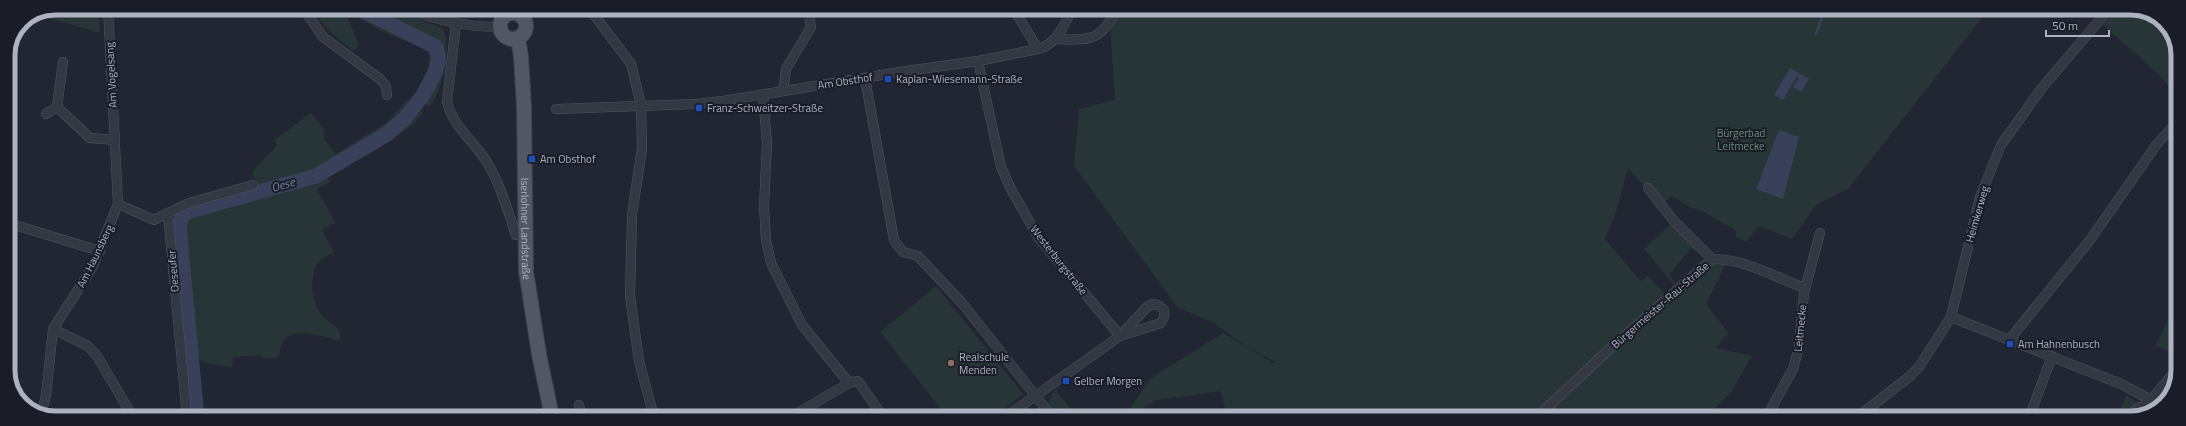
<svg xmlns="http://www.w3.org/2000/svg" width="2186" height="426" font-family="'Titillium Web',sans-serif">
  <style>
    .green { fill: #273537; fill-rule: evenodd }
    .water { fill: #39415a }
    .lines { fill: none; stroke-linecap: round; stroke-linejoin: round }
    .stream { stroke: #39415a; stroke-width: 2.5 }
    .river { stroke: #39415a; stroke-width: 15 }
    .minor-casing { stroke: #525561; stroke-width: 10 }
    .primary-casing { stroke: #3e414d; stroke-width: 16 }
    .minor { stroke: #343843; stroke-width: 9 }
    .primary { stroke: #525763; stroke-width: 14 }
    .transit-dot { fill: #1a4fb4; stroke: #1a1d28; stroke-width: 1.5 }
    .education-dot { fill: #8d6e63; stroke: #1a1d28; stroke-width: 1.5 }
    .labels { text-anchor: middle; stroke-width: 4; stroke-linejoin: round; paint-order: stroke }
    .street-label { font-size: 11px; fill: #aeb2c0; stroke: #1a1d28 }
    .poi-label { font-size: 11px; fill: #aeb2c0; stroke: #1a1d28; text-anchor: start }
    .park-label { font-size: 11px; fill: #6a8d77; stroke: #1a1d28 }
    .water-label { font-size: 12px; font-style: italic; fill: #7b86a5; stroke: #1a1d28 }
    .rim { fill: none; stroke: #aeb2c0; stroke-width: 5 }
  </style>
  <rect width="100%" height="100%" fill="#212632"/>
  <!-- green -->
  <g class="green">
    <polygon points="55,8 99,8 100,33 38,15"/>
    <path d="M312,8H391L442,28C453,43 442,95 429,107L413,97C419,85 436,62 426,49L381,31L344,9L359,45L354,52L324,26Z"/>
    <path d="M1109,8L1989,9L1849,188L1816,205L1792,239L1759,226L1746,242L1736,237L1735,229L1725,225L1708,214L1690,207L1672,196L1661,205L1628,168L1616,212L1605,239L1641,281L1648,276L1669,298L1678,290L1644,249L1674,221L1712,259H1728L1706,304L1729,333L1716,348L1752,356L1731,392L1715,408L1717,415L1707,410L1702,418H1227L1221,391L1157,400L1126,418H1107L1130,408L1151,378L1223,333L1274,364L1275,362L1245,346L1214,323L1178,308L1074,166L1079,109L1115,100ZM1691,248L1712,259L1680,289L1669,275Z"/>
    <polygon points="2117,9 2140,9 2166,24 2178,49 2178,96 2155,71 2103,25"/>
    <polygon points="23,21 14,59 8,71 8,54"/>
    <path d="M407,100L411,103C375,150 314,173 259,187L252,172L277,145L274,140L311,113L325,130L324,139L336,154L386,123Z"/>
    <path d="M419,107L423,112C415,131 347,167 327,177L330,182L317,189L335,223L322,230L334,253C327,256 319,259 316,266C310,277 312,301 319,312C326,322 335,324 340,331V341C327,338 293,326 284,340C281,345 280,352 278,358H263L262,355L233,357L232,367L208,364L197,358L184,224L186,220C207,207 231,205 255,199C317,183 377,156 419,107Z"/>
    <polygon points="936,286 1023,394 993,418 948,418 880,332"/>
    <polygon points="2177,309 2177,354 2155,346 2169,318"/>
    <polygon points="1055,389 1078,418 1053,418 1048,411 1050,398"/>
    <polygon points="2126,395 2149,410 2148,412 2132,418 2116,418 2119,415"/>
  </g>
  <!-- water -->
  <g class="water">
    <polygon points="1790,68 1809,79 1801,92 1793,87 1799,78 1797,76 1783,100 1774,95"/>
    <polygon points="1779,130 1799,137 1783,199 1756,189"/>
  </g>
  <g class="lines">
    <!-- stream -->
    <polyline class="stream" points="1816,34 1825,9"/>
    <!-- river -->
    <polyline class="river" points="197,417 179,226 182,216 190,211 316,176 387,134 406,117 423,95 436,71 439,59 436,47 358,8"/>
    <!-- minor casing -->
    <g class="minor-casing">
      <g id="minor">
        <polyline points="108,8 118,204 92,268 53,329 88,346 97,356 133,417"/>
        <polyline points="303,8 323,37 380,79 386,86 387,95"/>
        <path d="M406,8C437,21 467,27 500,27"/>
        <polyline points="589,8 631,64 641,105 642,148 632,215 630,296 639,361 654,417"/>
        <path d="M1013,8L1038,49C1058,44 1064,24 1073,8"/>
        <path d="M456,23L447,102C453,125 469,137 482,155C499,178 507,209 516,235H526"/>
        <path d="M1056,39C1090,40 1101,42 1117,8"/>
        <polyline points="978,61 1001,167 1011,189 1038,237 1120,336"/>
        <polyline points="63,62 57,107 90,138 115,140"/>
        <polyline points="865,78 894,240 903,252 918,256 962,303 1053,418"/>
        <polyline points="783,91 786,69 811,27 808,8"/>
        <polyline points="763,96 767,143 764,206 766,240 771,263 802,325 849,383 858,381 883,417"/>
        <polyline points="556,109 696,104 723,101 906,71 978,61 1038,49"/>
        <polyline points="46,114 57,107"/>
        <polyline points="1648,188 1674,221 1712,259"/>
        <polyline points="118,204 154,220 168,213"/>
        <polyline points="8,223 100,251"/>
        <polyline points="1951,317 2121,384 2151,400 2159,408"/>
        <polyline points="2010,339 2090,240 2157,144 2178,121"/>
        <polyline points="579,405 582,417"/>
        <polyline points="41,414 46,396 53,329"/>
        <polyline points="187,417 168,213 189,203 253,185"/>
        <polyline points="791,417 849,383"/>
        <polyline points="1004,418 1120,336 1147,307 1153,304 1158,305 1164,310 1164,317 1161,323 1120,336"/>
        <path d="M1536,418L1615,344L1712,259C1746,259 1774,277 1805,288"/>
        <polyline points="1766,418 1793,369 1799,347 1804,293 1820,233"/>
        <polyline points="1856,418 1909,377 1919,367 1951,317 1980,197 2001,145 2041,89 2109,9"/>
        <polyline points="2029,418 2052,356"/>
        <polyline points="2124,418 2151,400 2177,369"/>
      </g>
    </g>
    <!-- primary casing -->
    <g class="primary-casing">
      <g id="primary">
        <circle cx="513" cy="26" r="13"/>
        <path id="s1" d="M518,38L521,57L524,107L526,271L539,354L552,417"/>
      </g>
    </g>
    <!-- minor -->
    <use href="#minor" class="minor"/>
    <!-- primary -->
    <use href="#primary" class="primary"/>
  </g>
  <!-- markers -->
  <g class="transit-dot">
    <rect x="884" y="75" width="8" height="8" rx="2"/>
    <rect x="695" y="104" width="8" height="8" rx="2"/>
    <rect x="528" y="155" width="8" height="8" rx="2"/>
    <rect x="2006" y="340" width="8" height="8" rx="2"/>
    <rect x="1062" y="377" width="8" height="8" rx="2"/>
  </g>
  <circle class="education-dot" cx="951" cy="363" r="4"/>
  <g class="labels">
    <!-- street labels -->
    <g class="street-label">
      <text transform="translate(111 75) rotate(-93)" y="4">Am Vogelsang</text>
      <text transform="translate(845 81) rotate(-9)" y="4">Am Obsthof</text>
      <text transform="translate(1977 214) rotate(-74)" y="4">Heimkerweg</text>
      <text dy="4" stroke="none"><textPath href="#s1" startOffset="191">Iserlohner Landstraße</textPath></text>
      <text transform="translate(95 256) rotate(-64)" y="4">Am Haunsberg</text>
      <text transform="translate(1059 260) rotate(52)" y="4">Westerburgstraße</text>
      <text transform="translate(173 271) rotate(-95)" y="4">Oeseufer</text>
      <text transform="translate(1660 305) rotate(-41)" y="4">Bürgermeister-Rau-Straße</text>
      <text transform="translate(1800 328) rotate(-84)" y="4">Leitmecke</text>
    </g>
    <!-- poi labels -->
    <g class="poi-label">
      <text x="896" y="83">Kaplan-Wiesemann-Straße</text>
      <text x="707" y="112">Franz-Schweitzer-Straße</text>
      <text x="540" y="163">Am Obsthof</text>
      <text x="2018" y="348">Am Hahnenbusch</text>
      <text x="959" y="361">Realschule<tspan x="959" dy="13">Menden</tspan></text>
      <text x="1074" y="385">Gelber Morgen</text>
    </g>
    <!-- park labels -->
    <g class="park-label">
      <text x="1741" y="137">Bürgerbad<tspan x="1741" dy="13">Leitmecke</tspan></text>
    </g>
    <!-- water labels -->
    <g class="water-label">
      <text transform="translate(283 185) rotate(-16)" y="4">Oese</text>
    </g>
  </g>
  <!-- crop -->
  <path d="M0 0H2186V426H0ZM55 15H2131A40 40 0 0 1 2171 55V371A40 40 0 0 1 2131 411H55A40 40 0 0 1 15 371V55A40 40 0 0 1 55 15Z" fill="#1a1d28" fill-rule="evenodd"/>
  <path class="rim" d="M55 15H2131A40 40 0 0 1 2171 55V371A40 40 0 0 1 2131 411H55A40 40 0 0 1 15 371V55A40 40 0 0 1 55 15Z"/>
  <!-- scale -->
  <path d="M2046 30v6h63v-6" fill="none" stroke="#aeb2c0" stroke-width="2"/>
  <text x="2052" y="30" font-size="12" fill="#aeb2c0" stroke="#1a1d28" stroke-width="3" paint-order="stroke">50 m</text>
</svg>
